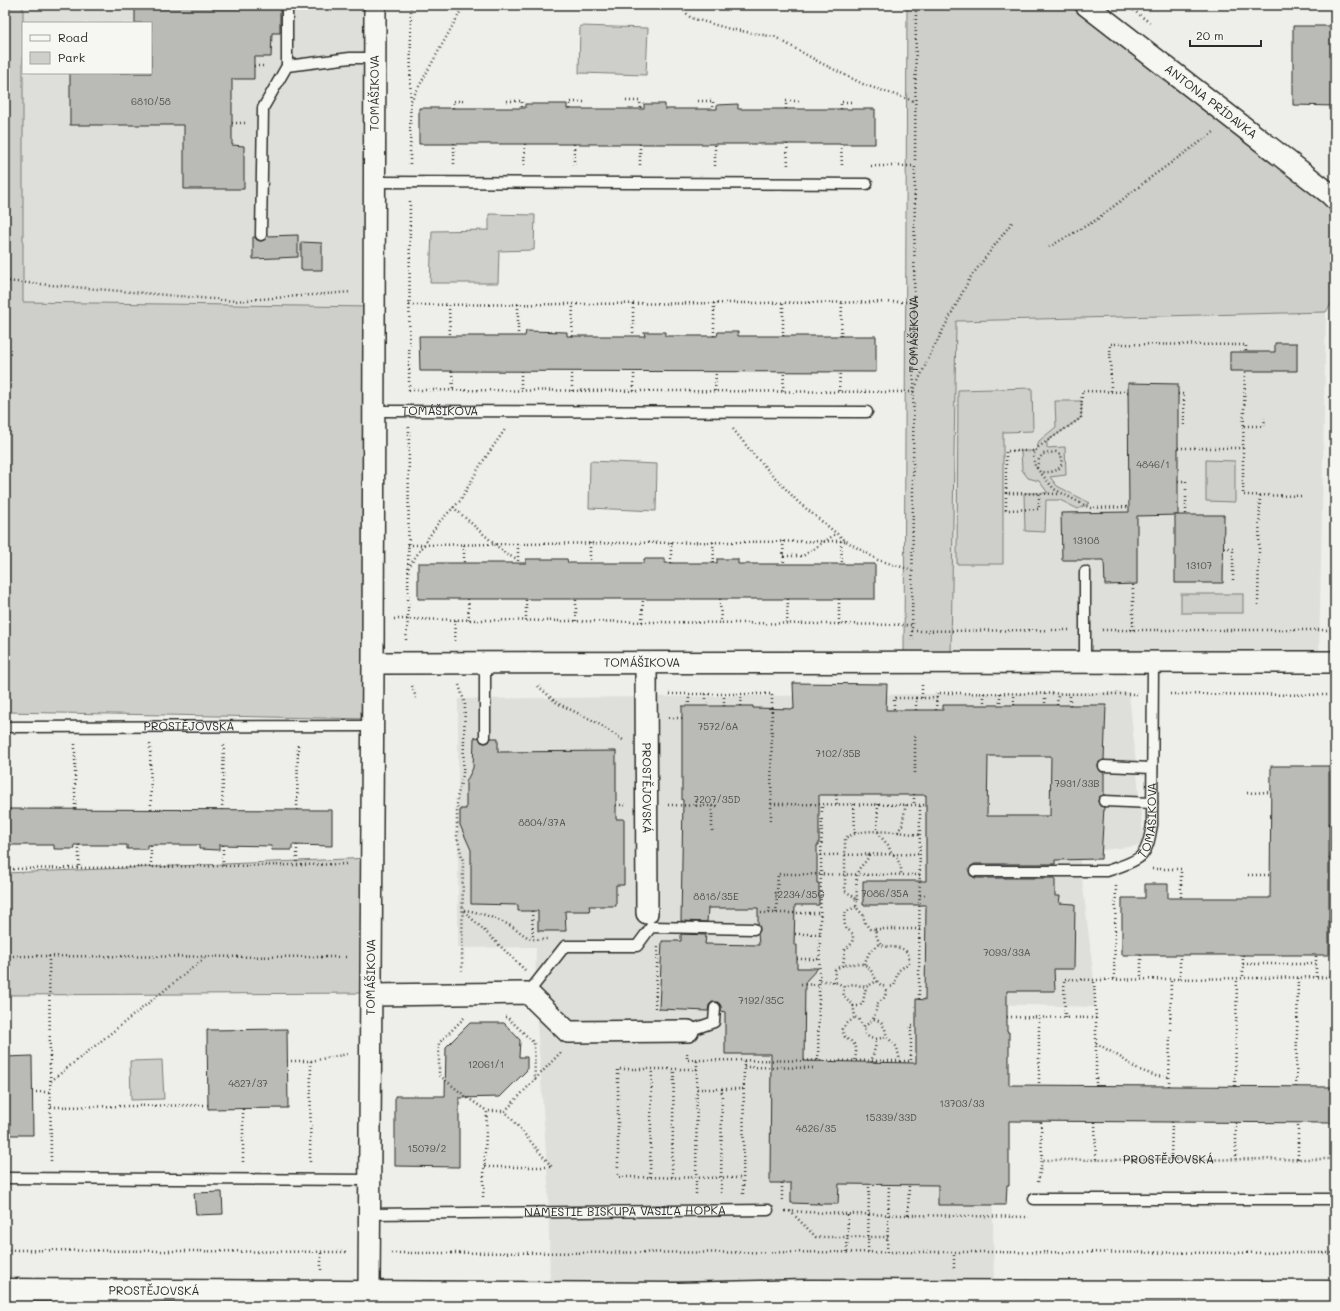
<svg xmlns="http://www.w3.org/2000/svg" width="1340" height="1311" font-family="Mali,sans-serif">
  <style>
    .built { fill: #dededb; fill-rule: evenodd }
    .green { fill: #cececa; stroke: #7c7c7a }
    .building { fill: #babab7; stroke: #2b2b2b; fill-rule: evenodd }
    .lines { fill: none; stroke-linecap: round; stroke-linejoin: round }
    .lane-casing { stroke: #2b2b2b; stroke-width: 13 }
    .street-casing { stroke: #2b2b2b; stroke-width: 24 }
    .secondary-casing { stroke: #2b2b2b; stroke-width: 25 }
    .path { stroke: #2b2b2b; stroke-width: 2.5; stroke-dasharray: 1 3; stroke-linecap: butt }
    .lane { stroke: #f6f6f2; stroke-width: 10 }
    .street { stroke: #f6f6f2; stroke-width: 21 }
    .secondary { stroke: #f6f6f2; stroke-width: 22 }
    .labels { text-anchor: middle; stroke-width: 4; stroke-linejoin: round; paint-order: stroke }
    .number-label { font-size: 10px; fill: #4f4f4e }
    .street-label { font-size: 12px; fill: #2b2b2b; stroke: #f6f6f2 }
  </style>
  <rect width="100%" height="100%" fill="#eeeeea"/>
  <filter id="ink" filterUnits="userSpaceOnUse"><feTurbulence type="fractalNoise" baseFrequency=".025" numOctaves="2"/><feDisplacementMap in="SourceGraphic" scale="8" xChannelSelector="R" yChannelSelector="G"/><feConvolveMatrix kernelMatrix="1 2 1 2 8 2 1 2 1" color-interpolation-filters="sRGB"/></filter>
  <g filter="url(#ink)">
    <!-- built -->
    <g class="built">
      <path d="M23,5H368L371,307L23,302ZM23,23H151V73H23Z"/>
      <polygon points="1326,312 1319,658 951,655 955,321"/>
      <polygon points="1129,692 1144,845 1079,853 1094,980 1095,1007 990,1004 994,1292 550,1288 548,1182 535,993 536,947 458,948 458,699"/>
    </g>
    <!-- green -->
    <g class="green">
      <polygon points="5,5 23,5 23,302 371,307 373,719 5,712"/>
      <polygon points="907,5 1094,5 1335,197 1335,298 1326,312 956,321 951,655 904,654"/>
      <polygon points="580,26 648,28 646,75 579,73"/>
      <polygon points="489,214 535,215 534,250 499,251 498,283 430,283 432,231 489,230"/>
      <polygon points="1032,388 1033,431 1003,432 1003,564 957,564 958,390"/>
      <polygon points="1055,401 1082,401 1081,418 1047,441 1047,448 1065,447 1066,475 1050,477 1057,486 1090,503 1078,509 1060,500 1046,500 1045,532 1025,531 1024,493 1048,493 1039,481 1028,478 1022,470 1021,451 1036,451 1039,441 1056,427"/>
      <polygon points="1206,460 1235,461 1235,502 1206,501"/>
      <polygon points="590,461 657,464 656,511 589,508"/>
      <rect x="1181" y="594" width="62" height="19"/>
      <polygon points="371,858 369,993 5,995 5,873"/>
      <polygon points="162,1060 164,1099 131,1100 130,1061"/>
      <polygon points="668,1289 669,1306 5,1306 5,1292"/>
    </g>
    <!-- building -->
    <g class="building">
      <polygon points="135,5 280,6 280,33 272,33 271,57 254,57 254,79 232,79 232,145 244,146 244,189 184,189 184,125 70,125 70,73 151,73 151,23 135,23"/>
      <polygon points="1293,26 1335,26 1335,106 1293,105"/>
      <polygon points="525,104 567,104 567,109 644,109 644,104 665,104 665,109 717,109 717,105 738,104 738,109 875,109 875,144 419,144 419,108 525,108"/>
      <polygon points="298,235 298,257 253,259 253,237 255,237 257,240 261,241 264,240 267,236"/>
      <polygon points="301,242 322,243 322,270 301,270"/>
      <polygon points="526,331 567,332 567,336 645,336 644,332 665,332 665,336 717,336 718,332 738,332 738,336 876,336 876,372 420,371 419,336 525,336"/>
      <polygon points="1275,343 1297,343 1297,371 1230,371 1230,352 1275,352"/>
      <polygon points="1128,383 1178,384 1178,515 1137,516 1137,584 1105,585 1104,560 1062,560 1061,513 1129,512"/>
      <polygon points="1175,515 1224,515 1223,583 1175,583"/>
      <polygon points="526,559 567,559 568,563 644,563 644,559 665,559 665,563 717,563 717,559 738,559 738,564 875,564 875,599 418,599 418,563 526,563"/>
      <path d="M793,683L887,684L886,710H943V705H1106L1104,760L1099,762L1098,766L1100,771L1104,773V795L1099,797L1098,801L1100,806L1104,807L1101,859L1055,860V864H975L971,866L969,871L970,875L975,878H1055V896H1060L1059,903L1075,904L1074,969H1054L1055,991H1007V1032H1009V1085L1334,1087L1333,1123L1009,1121V1185H1007L1006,1205H938V1185L839,1184L838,1204H818V1202L817,1204L791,1203V1183H770L771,1054H725V1012L721,1011V1006L718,1002H712L709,1005L708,1011L659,1009L662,941H681V934L706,935L705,944L759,945L758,933L760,930L758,924V908H708L707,922L681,921L683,800H682V706H753V708L794,709ZM988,756H1051L1050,816H987ZM819,795H926V881H863V905H926L925,1000L916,999V1063L804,1061L805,982L818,968H797V945H794L795,905H819V883H817V845H819Z"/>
      <polygon points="479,737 481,742 485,743 489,742 491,738 498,738 498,752 616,751 616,819 624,819 624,885 616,885 616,906 589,906 590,911 565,911 566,931 538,931 538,911 518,911 518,905 471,904 471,850 460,825 460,809 466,809 466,782 473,768 474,738"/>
      <polygon points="1271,766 1329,766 1329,955 1122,955 1122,898 1145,898 1145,884 1168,884 1168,898 1270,898"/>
      <polygon points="5,809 332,810 332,846 292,845 292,850 272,850 271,846 219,845 219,850 199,849 199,845 147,845 147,849 127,849 127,845 74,845 75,849 54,849 54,845 5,845"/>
      <polygon points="470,1023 504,1023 520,1040 519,1057 527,1057 527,1070 500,1097 459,1098 459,1167 395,1166 395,1096 445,1096 446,1047"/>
      <polygon points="287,1029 288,1108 208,1109 207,1030"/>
      <polygon points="32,1056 33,1135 5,1135 5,1057"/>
      <polygon points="222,1192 223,1214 196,1215 194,1193"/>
    </g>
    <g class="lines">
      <!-- lane casing -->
      <g class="lane-casing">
        <g id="lane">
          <polyline points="287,5 287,66"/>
          <polyline points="374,182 867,184"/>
          <polyline points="261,235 263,108 287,66 350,58 374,58"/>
          <path id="s3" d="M373,411L867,412"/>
          <polyline points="1085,662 1085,572"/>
          <polyline points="485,663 485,737"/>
          <path id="s4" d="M5,727L373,726"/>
          <polyline points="1104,766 1152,768"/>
          <polyline points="1104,801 1152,803"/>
          <path id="s5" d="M975,871H1107C1116,868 1136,862 1142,855C1149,847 1150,835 1152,825L1153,662"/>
          <polyline points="528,993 565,946 637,946 651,927 754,929"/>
          <polyline points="688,1031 714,1022 715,1008"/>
          <polyline points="5,1178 370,1180"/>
          <polyline points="1034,1199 1335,1199"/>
          <path id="s6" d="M370,1214L768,1210"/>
        </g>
      </g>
      <!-- street casing -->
      <g class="street-casing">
        <g id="street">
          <path id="s7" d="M1086,5L1330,194L1335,199"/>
          <path id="s8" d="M373,663L1335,662"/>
          <path id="s9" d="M646,663L647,913"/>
          <polyline points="371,995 528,993 568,1032 688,1031"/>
          <path id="s10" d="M369,1291L373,663L375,5"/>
        </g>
      </g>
      <!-- secondary casing -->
      <g class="secondary-casing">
        <g id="secondary">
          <path id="s11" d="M5,1290L677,1294L806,1291L1335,1292"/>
        </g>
      </g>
      <!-- path -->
      <g class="path">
        <polyline points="678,5 691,18 730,29 775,37 819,62 865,85 914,101"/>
        <polyline points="1127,5 1150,23"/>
        <polyline points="254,66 266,66"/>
        <polyline points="411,101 464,5"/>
        <polyline points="507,101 522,101 522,108"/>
        <polyline points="626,101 640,101 641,109"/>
        <polyline points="698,101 713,101 713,109"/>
        <polyline points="453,108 453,101 466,101"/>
        <polyline points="570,109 570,102 585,102"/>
        <polyline points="786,109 786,101 800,101"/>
        <polyline points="841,109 841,102 854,102"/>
        <polyline points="232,123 247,123"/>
        <polyline points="454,143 454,165"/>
        <polyline points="640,144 640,167"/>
        <polyline points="787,144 788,166"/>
        <polyline points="841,144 842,166"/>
        <polyline points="410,164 411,5"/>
        <polyline points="524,165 525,144"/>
        <polyline points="574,165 574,144"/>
        <polyline points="715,166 715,144"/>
        <polyline points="871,166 914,166"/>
        <polyline points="1049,247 1096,220 1154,175 1214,132"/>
        <polyline points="5,281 235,301 351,292"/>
        <polyline points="714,303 714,336"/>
        <polyline points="518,304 518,336"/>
        <polyline points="633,304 633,336"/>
        <polyline points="409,305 913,302"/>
        <polyline points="449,305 450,336"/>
        <polyline points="572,336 573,304"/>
        <polyline points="783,336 783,303"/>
        <polyline points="841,336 842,303"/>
        <polyline points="452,371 453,390"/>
        <polyline points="521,371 521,390"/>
        <polyline points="409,390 913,392 932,351 970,278 1013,221"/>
        <polyline points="409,390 410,199"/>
        <polyline points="572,391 572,371"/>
        <polyline points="634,391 634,371"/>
        <polyline points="715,391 716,372"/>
        <polyline points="783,391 784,372"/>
        <polyline points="839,391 840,372"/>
        <polyline points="1111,391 1110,344 1246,345 1246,352"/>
        <polyline points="1128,392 1082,391 1081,418 1037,448 1033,456 1035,466 1054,489 1090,508 1129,507"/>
        <polyline points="1178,394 1184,394 1184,427"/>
        <polyline points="1244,426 1264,426 1265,418"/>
        <polyline points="733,429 753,454 798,502 846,541 878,560 912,570"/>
        <polyline points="1178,448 1243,448 1245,371"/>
        <polyline points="1243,448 1243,495 1304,496"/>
        <path d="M1037,468L1039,459L1043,454L1056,452L1061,455C1065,470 1054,473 1041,472"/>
        <polyline points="1178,481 1186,481 1186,515"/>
        <polyline points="1006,493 1006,451 1036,451"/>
        <polyline points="1039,494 1039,509 1006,510 1006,493 1060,494"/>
        <polyline points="453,507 507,555 518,559"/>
        <polyline points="783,541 784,564"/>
        <polyline points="841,541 842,564"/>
        <polyline points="671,542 671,563"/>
        <polyline points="713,542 714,563"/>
        <polyline points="590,543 590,563"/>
        <polyline points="518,544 518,563"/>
        <polyline points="408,545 846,541"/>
        <polyline points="464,545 464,563"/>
        <polyline points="1224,548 1233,548 1233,581"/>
        <polyline points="784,556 803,556 837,533"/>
        <polyline points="408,568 439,522 460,501 481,464 506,428"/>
        <polyline points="1133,585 1133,630"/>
        <polyline points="468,599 469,620"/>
        <polyline points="720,599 721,623"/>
        <polyline points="1258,605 1260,495"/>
        <polyline points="394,619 911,625"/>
        <polyline points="526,621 526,599"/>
        <polyline points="576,621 576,599"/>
        <polyline points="642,622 643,599"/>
        <polyline points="787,624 788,599"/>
        <polyline points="839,624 839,599"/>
        <polyline points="1102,630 1335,630"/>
        <polyline points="912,631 1069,630"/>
        <polyline points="406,640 408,619 409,427"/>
        <path id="s1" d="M912,640L916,5"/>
        <polyline points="455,641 456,619"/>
        <polyline points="459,685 465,704 463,775 457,798 457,837 463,861 462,971"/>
        <polyline points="412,686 416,698"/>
        <polyline points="538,686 557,703 594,721 623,740"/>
        <polyline points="984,693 984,705"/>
        <polyline points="1000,693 1000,705"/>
        <polyline points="669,694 772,694 771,820"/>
        <polyline points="689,694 689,706"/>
        <polyline points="706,694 706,706"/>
        <polyline points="1045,694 1045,705"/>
        <polyline points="1170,694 1335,695"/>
        <polyline points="922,698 922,685"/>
        <polyline points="1014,705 1014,694"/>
        <polyline points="1057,705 1058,694"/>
        <polyline points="1070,705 1070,694"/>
        <polyline points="724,706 724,694"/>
        <polyline points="741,706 742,694"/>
        <polyline points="894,709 894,698 916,698"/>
        <polyline points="916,710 916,698 937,698"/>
        <polyline points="936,710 937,693 1137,694"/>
        <polyline points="669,718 683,718"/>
        <polyline points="150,744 151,809"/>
        <polyline points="915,773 915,733"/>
        <polyline points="5,774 6,809"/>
        <polyline points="1247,793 1271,792"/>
        <polyline points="914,794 914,804"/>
        <polyline points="836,795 837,804"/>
        <polyline points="771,804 926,805"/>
        <polyline points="854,804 855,833"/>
        <polyline points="878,804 877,830 881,837 888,845 891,852 896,857 901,866 901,875"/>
        <polyline points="616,805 625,805"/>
        <polyline points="668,805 712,806 712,834"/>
        <polyline points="696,806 696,800"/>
        <polyline points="712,806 719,806"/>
        <polyline points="75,809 75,743"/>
        <polyline points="222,810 224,742"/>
        <polyline points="297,810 298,742"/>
        <polyline points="1329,824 1335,824"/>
        <polyline points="898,832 920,835"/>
        <polyline points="79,845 79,868"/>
        <polyline points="297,845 297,865 349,864"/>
        <polyline points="821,855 920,854"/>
        <polyline points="1329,858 1335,857"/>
        <polyline points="223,866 223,845"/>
        <polyline points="151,867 151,845"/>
        <polyline points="5,869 297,865"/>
        <polyline points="8,869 8,845"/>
        <polyline points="1152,869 1181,869 1181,898"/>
        <polyline points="1248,875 1271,875"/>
        <polyline points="920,895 926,895"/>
        <path d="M857,900C857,891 855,879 858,871C862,863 867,863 869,854"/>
        <path d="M464,910C480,912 497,919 511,926C519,930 524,937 533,939C537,940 544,939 548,939"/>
        <polyline points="464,911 525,970"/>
        <polyline points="532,911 533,939"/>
        <polyline points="761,913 821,913"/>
        <polyline points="769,913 770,906"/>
        <polyline points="776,913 778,874 920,875"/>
        <polyline points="875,929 920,929"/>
        <polyline points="795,934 820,934"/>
        <polyline points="1141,955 1141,979"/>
        <polyline points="1243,955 1243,978"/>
        <polyline points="5,956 348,957"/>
        <polyline points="49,956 51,1162"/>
        <polyline points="797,959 820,959"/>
        <polyline points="864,964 870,951 880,943"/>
        <polyline points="1243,964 1316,964"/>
        <path d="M843,966L845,949C852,945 853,942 853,934L845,927L844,915L847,911L856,907"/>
        <polyline points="1316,977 1316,955"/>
        <polyline points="1334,977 1335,854"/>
        <polyline points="1114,979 1116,886"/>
        <polyline points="1180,979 1180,955"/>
        <path d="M820,981C829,981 837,981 844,987C842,996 845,1000 853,1004L855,1017L859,1020L864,1027L865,1034L870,1038L876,1039V1044L871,1063"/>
        <path d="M834,982L835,970C839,966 844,965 850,964C854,964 861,963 865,965C877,971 873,991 894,986L898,971L909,963C911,941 889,951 881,944C877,940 876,934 875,929H870L865,923L863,915L856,907L857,900L853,896L845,891V838C864,828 878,832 898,832L902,825L906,804"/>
        <polyline points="801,984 819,985"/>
        <polyline points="844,987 853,984 866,987"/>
        <polyline points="919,999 920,804"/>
        <polyline points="853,1006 860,1006 863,1002 866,987 877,981"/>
        <polyline points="655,1008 658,947"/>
        <polyline points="505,1017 507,1017 534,1043 535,1080"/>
        <polyline points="1007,1017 1096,1018 1094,980"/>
        <polyline points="464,1018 439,1043 439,1075 465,1096 487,1111"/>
        <polyline points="1039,1018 1039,1086"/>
        <polyline points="1065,1018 1064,979 1094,980 1335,977"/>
        <polyline points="1096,1018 1096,1086"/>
        <polyline points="874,1019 881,1022 885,1029 887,1037 897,1047 900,1061"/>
        <path d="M864,1027C874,1019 875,1017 877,1004C885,998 886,997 886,987"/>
        <polyline points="876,1039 887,1037"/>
        <polyline points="1096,1043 1120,1057 1137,1069 1156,1076 1170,1077"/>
        <polyline points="687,1053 687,1060 911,1061 911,1025 916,1025"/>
        <polyline points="818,1060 822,804"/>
        <path d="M855,1060C855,1056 858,1048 854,1044C848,1037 845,1042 842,1029C845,1024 851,1021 855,1017"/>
        <polyline points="287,1061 311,1061 310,1163"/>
        <polyline points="311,1061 348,1054"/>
        <polyline points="744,1067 816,1068"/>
        <polyline points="697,1069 618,1069 618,1177 743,1178"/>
        <polyline points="51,1081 206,957"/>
        <polyline points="1169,1086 1171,979"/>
        <polyline points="1235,1086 1237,978"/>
        <polyline points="1296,1087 1298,978"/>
        <polyline points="697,1089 722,1089 721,1194"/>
        <polyline points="722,1089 744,1089"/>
        <polyline points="32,1092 50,1092"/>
        <polyline points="51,1107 208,1105"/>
        <polyline points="1041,1122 1042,1160"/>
        <polyline points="1095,1122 1096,1159"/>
        <polyline points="1236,1123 1236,1159"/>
        <polyline points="1171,1159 1172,1122"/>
        <polyline points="1298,1159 1298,1123"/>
        <polyline points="243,1162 243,1109"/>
        <polyline points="485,1167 552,1167 505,1111"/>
        <polyline points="650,1177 652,1069"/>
        <polyline points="672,1177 674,1069"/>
        <path id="s2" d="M1038,1182L1042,1160L1335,1159"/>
        <polyline points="696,1194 697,1060"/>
        <polyline points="743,1194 744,1060"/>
        <polyline points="483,1197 487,1111 505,1111 561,1052"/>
        <polyline points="782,1200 782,1183"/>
        <polyline points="785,1211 848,1214 1029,1217"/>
        <polyline points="790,1211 816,1237 888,1237"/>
        <polyline points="908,1215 909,1185"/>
        <polyline points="5,1250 347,1252"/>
        <polyline points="847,1252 848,1214"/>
        <polyline points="868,1252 869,1184"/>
        <polyline points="887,1252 889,1184"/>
        <polyline points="391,1253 954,1252 1335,1253"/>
        <polyline points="954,1268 954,1252"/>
        <polyline points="321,1270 321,1251"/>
      </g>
      <!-- lane -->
      <use href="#lane" class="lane"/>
      <!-- street -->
      <use href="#street" class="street"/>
      <!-- secondary -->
      <use href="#secondary" class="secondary"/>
    </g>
  </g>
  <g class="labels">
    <!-- number labels -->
    <g class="number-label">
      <text x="151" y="105">6810/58</text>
      <text x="1153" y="468">4846/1</text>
      <text x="1086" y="544">13108</text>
      <text x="1199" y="569">13107</text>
      <text x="718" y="730">7572/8A</text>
      <text x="838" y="757">7102/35B</text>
      <text x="1077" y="787">7931/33B</text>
      <text x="717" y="803">7207/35D</text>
      <text x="542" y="826">8804/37A</text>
      <text x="885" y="897">7086/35A</text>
      <text x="799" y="898">12234/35G</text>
      <text x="716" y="900">8818/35E</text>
      <text x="1007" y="956">7093/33A</text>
      <text x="761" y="1004">7192/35C</text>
      <text x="486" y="1068">12061/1</text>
      <text x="248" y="1087">4827/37</text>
      <text x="962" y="1107">13703/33</text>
      <text x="891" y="1121">15339/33D</text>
      <text x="816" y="1132">4826/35</text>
      <text x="427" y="1152">15079/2</text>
    </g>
    <!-- street labels -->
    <g class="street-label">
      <text dy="4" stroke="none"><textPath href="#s10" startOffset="1198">TOMÁŠIKOVA</textPath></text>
      <text dy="4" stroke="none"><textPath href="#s7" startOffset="158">ANTONA PRÍDAVKA</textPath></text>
      <text dy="4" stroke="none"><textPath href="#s1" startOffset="306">TOMÁŠIKOVA</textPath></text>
      <text dy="4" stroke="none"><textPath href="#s3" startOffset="67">TOMÁŠIKOVA</textPath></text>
      <text dy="4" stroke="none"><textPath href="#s8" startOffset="269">TOMÁŠIKOVA</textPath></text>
      <text dy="4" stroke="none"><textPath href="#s4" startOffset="184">PROSTĚJOVSKÁ</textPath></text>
      <text dy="4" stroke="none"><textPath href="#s9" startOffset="125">PROSTĚJOVSKÁ</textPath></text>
      <text dy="4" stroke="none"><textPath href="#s5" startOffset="207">TOMÁŠIKOVA</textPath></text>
      <text dy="4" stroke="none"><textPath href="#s10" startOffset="314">TOMÁŠIKOVA</textPath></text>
      <text dy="4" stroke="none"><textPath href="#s2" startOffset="149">PROSTĚJOVSKÁ</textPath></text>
      <text dy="4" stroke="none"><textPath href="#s6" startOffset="255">NÁMESTIE BISKUPA VASIĽA HOPKA</textPath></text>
      <text dy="4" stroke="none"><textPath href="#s11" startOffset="149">PROSTĚJOVSKÁ</textPath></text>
    </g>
  </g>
  <!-- margin -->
  <rect width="1340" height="1311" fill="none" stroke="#f6f6f2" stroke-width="20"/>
  <rect x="10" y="10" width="1320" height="1291" fill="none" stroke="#2b2b2b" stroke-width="1.5" filter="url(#ink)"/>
  <!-- legend -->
  <rect x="22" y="22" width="130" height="52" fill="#f6f6f2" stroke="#a5a5a2"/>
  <rect x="30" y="35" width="20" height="6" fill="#f6f6f2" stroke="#a5a5a2"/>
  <text x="58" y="42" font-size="12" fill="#2b2b2b">Road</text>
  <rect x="30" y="52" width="20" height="12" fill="#cececa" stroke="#a5a5a2"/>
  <text x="58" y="62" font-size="12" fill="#2b2b2b">Park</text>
  <!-- scale -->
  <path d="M1190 40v6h71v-6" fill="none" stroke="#2b2b2b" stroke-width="2"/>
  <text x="1196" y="40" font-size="12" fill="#2b2b2b" stroke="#f6f6f2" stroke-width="3" paint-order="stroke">20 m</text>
</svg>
